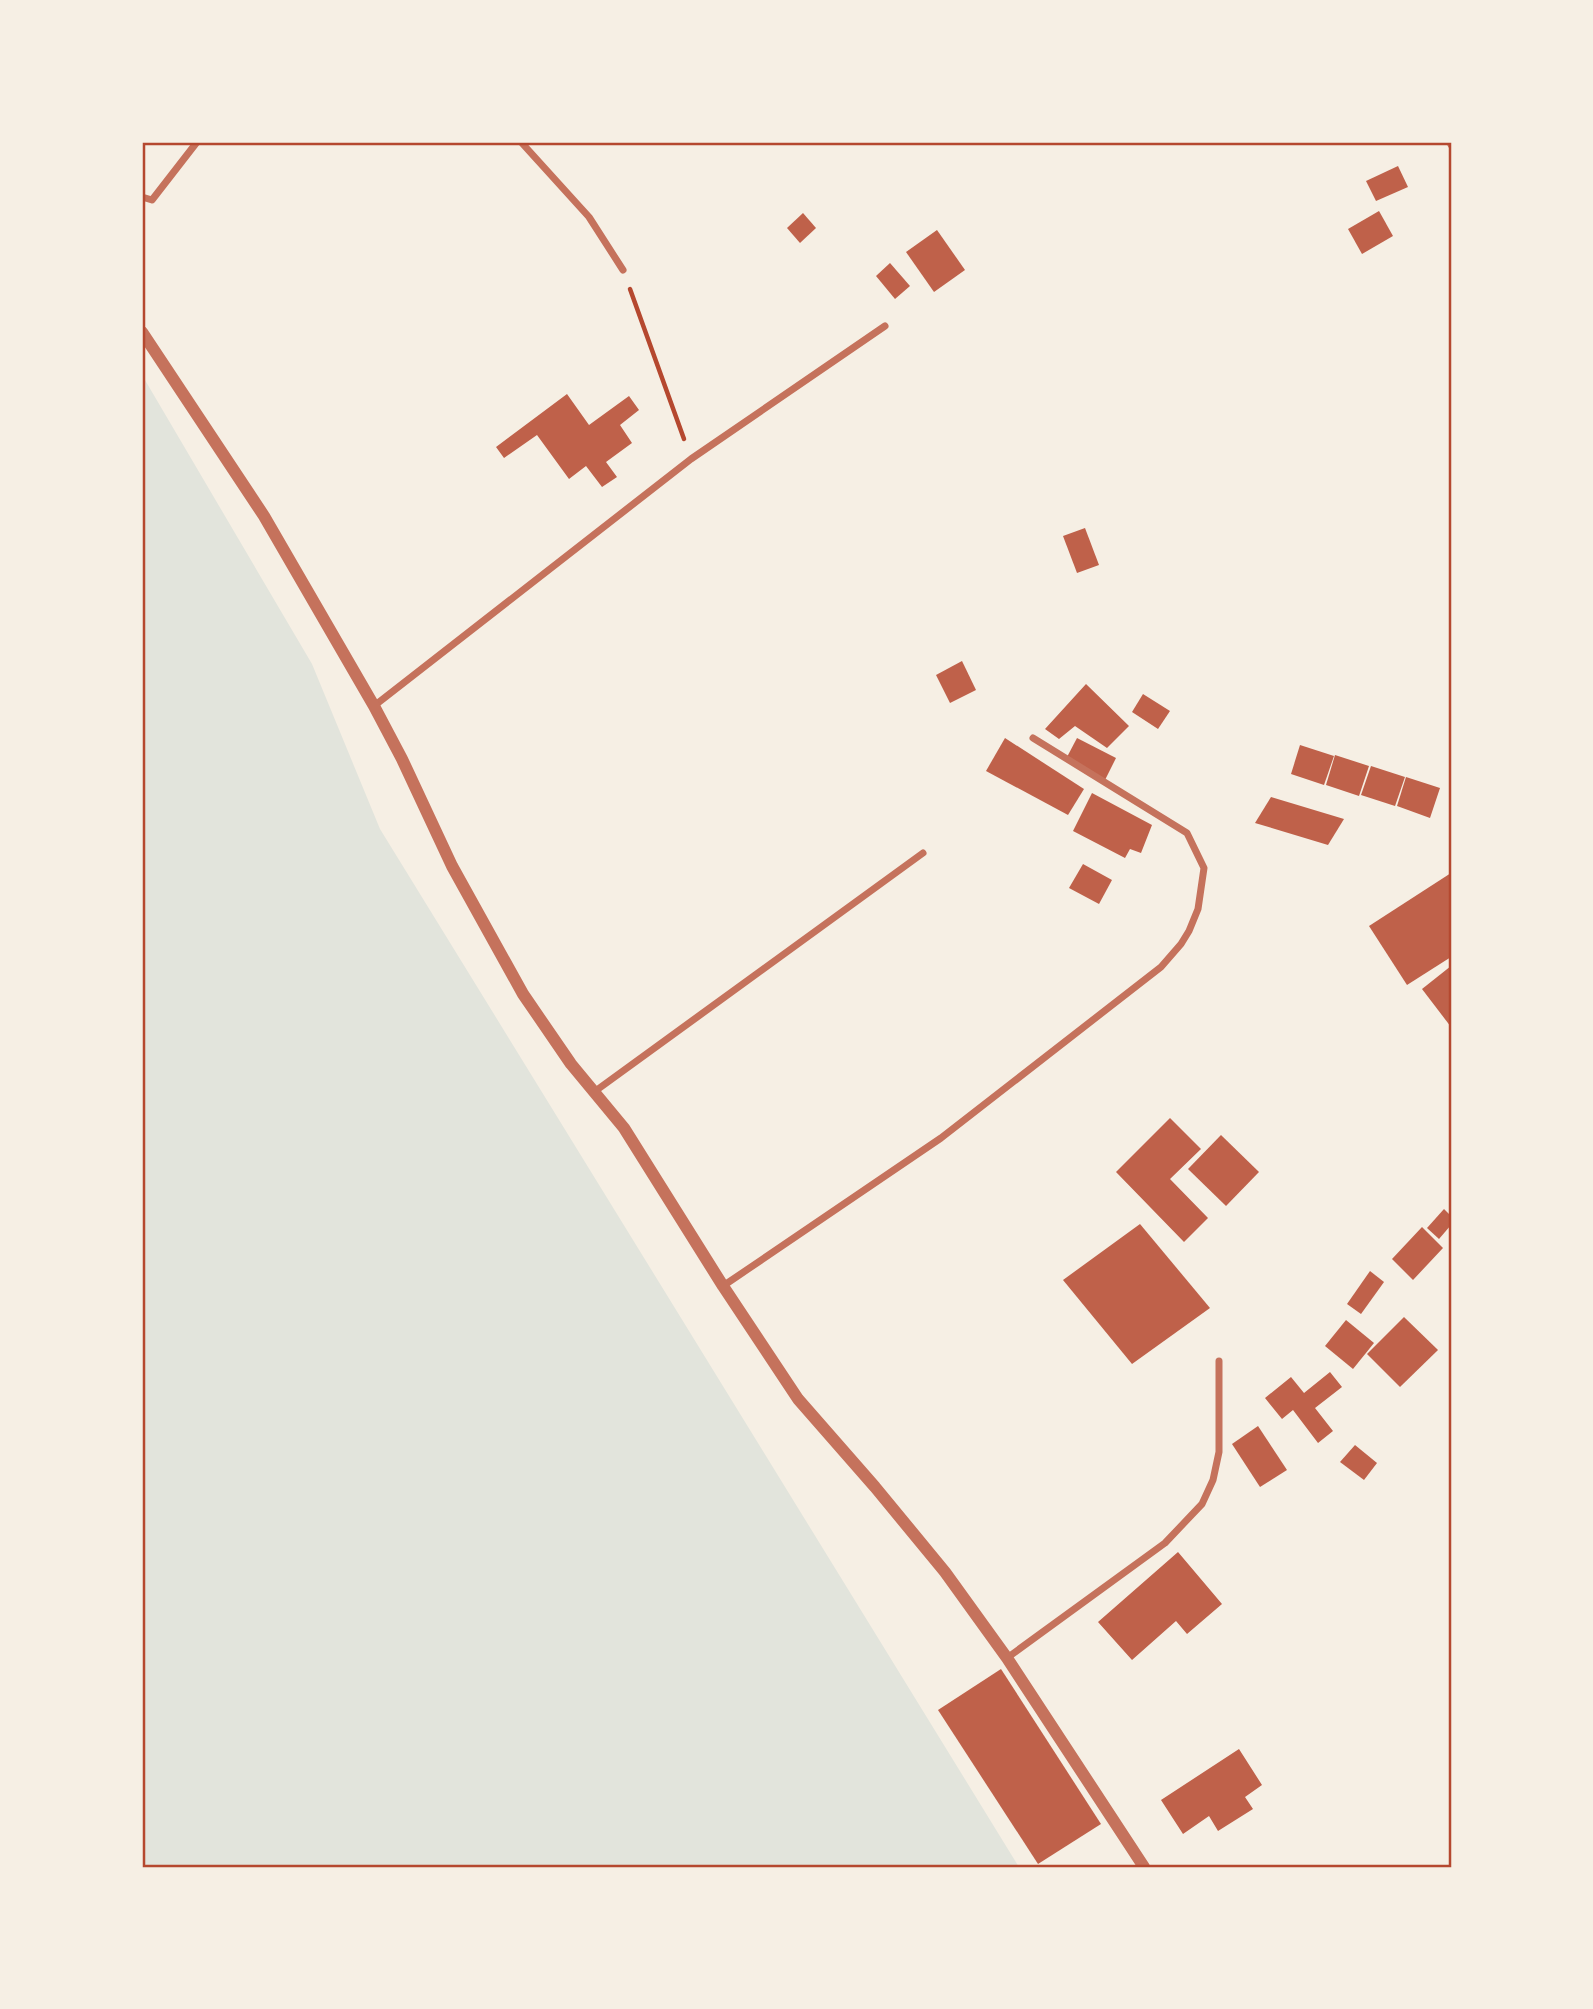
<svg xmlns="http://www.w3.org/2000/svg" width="1593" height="2009" font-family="'Noto Serif',serif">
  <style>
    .green { fill: #e2e4dc }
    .building { fill: #bf614a }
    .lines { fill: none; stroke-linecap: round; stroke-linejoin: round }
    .path { stroke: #b5482f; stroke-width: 4.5 }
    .minor { stroke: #c5725c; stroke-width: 7 }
    .tertiary { stroke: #c5725c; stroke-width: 12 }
    .neatline { fill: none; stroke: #b5482f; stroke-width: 2.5 }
  </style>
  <rect width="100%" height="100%" fill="#f6efe4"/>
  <!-- green -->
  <polygon class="green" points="142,375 312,664 380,829 1019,1867 142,1867"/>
  <!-- building -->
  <g class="building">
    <polygon points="1398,166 1408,187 1376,201 1366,181"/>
    <polygon points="1379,211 1393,236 1362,254 1348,229"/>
    <polygon points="803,213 816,228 800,243 787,228"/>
    <polygon points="937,230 965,270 934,292 906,252"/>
    <polygon points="890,263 910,286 895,299 876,276"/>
    <polygon points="567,394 589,425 629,396 639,410 620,425 632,443 606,462 617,477 602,487 586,466 569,479 537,435 504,458 496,447"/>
    <polygon points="1085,528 1099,565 1077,573 1063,536"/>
    <polygon points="962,661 976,690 950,703 936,675"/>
    <polygon points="1086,684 1129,726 1107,748 1075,726 1059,739 1045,729"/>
    <polygon points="1143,694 1170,711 1158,729 1132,712"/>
    <polygon points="1005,738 1084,789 1068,815 986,771"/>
    <polygon points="1077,738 1116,758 1105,780 1067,757"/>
    <polygon points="1300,745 1334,756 1324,785 1291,774"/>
    <polygon points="1335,755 1369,766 1359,796 1326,785"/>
    <polygon points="1371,766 1405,777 1395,806 1361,795"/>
    <polygon points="1406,777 1440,788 1430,818 1397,806"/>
    <polygon points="1092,793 1152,825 1141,853 1130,849 1125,858 1073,831"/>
    <polygon points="1271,797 1344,819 1328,845 1255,823"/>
    <polygon points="1083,864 1112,880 1099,904 1069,888"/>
    <polygon points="1451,873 1451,957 1407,985 1369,926"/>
    <polygon points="1451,966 1451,1027 1422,989"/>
    <polygon points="1170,1118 1201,1149 1170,1179 1208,1218 1184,1242 1116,1172"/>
    <polygon points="1221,1135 1259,1172 1226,1206 1188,1169"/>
    <polygon points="1444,1209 1451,1216 1451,1225 1439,1239 1427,1228"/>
    <polygon points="1140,1224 1210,1308 1132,1364 1063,1280"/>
    <polygon points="1422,1227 1443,1248 1413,1280 1392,1259"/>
    <polygon points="1370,1271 1384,1282 1361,1314 1347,1304"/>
    <polygon points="1404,1317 1438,1350 1400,1387 1367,1354"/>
    <polygon points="1346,1320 1374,1343 1353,1369 1325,1346"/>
    <polygon points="1330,1372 1342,1387 1315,1408 1333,1431 1318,1443 1293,1410 1282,1419 1265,1398 1291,1377 1304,1393"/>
    <polygon points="1258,1426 1287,1470 1260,1487 1232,1444"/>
    <polygon points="1355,1445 1377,1463 1364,1480 1340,1462"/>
    <polygon points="1178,1552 1222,1604 1187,1634 1176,1621 1132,1660 1098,1622"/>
    <polygon points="1001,1669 1101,1824 1038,1864 938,1710"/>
    <polygon points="1239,1749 1262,1785 1245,1797 1253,1809 1218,1831 1209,1816 1183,1834 1161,1800"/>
  </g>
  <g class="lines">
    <!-- path -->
    <polyline class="path" points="630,289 684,439"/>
    <!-- minor -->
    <g class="minor">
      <polyline points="521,142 589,217 623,270"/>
      <polyline points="1450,142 1451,145"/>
      <polyline points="142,197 152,200 197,142"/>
      <polyline points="374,706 691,459 885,326"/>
      <polyline points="594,1092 923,853"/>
      <polyline points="723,1286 941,1138 1161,967 1181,944 1189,931 1198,909 1204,868 1187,833 1033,738"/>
      <polyline points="1007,1658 1165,1543 1202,1504 1213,1480 1219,1452 1219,1361"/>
    </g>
    <!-- tertiary -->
    <polyline class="tertiary" points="142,332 264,516 374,706 402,759 452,866 523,994 571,1064 624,1128 723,1286 798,1399 875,1487 945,1572 1007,1658 1144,1867"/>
  </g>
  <!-- border -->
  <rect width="1593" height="2009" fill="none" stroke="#f6efe4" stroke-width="287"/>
  <rect x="144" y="144" width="1306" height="1722" class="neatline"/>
</svg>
